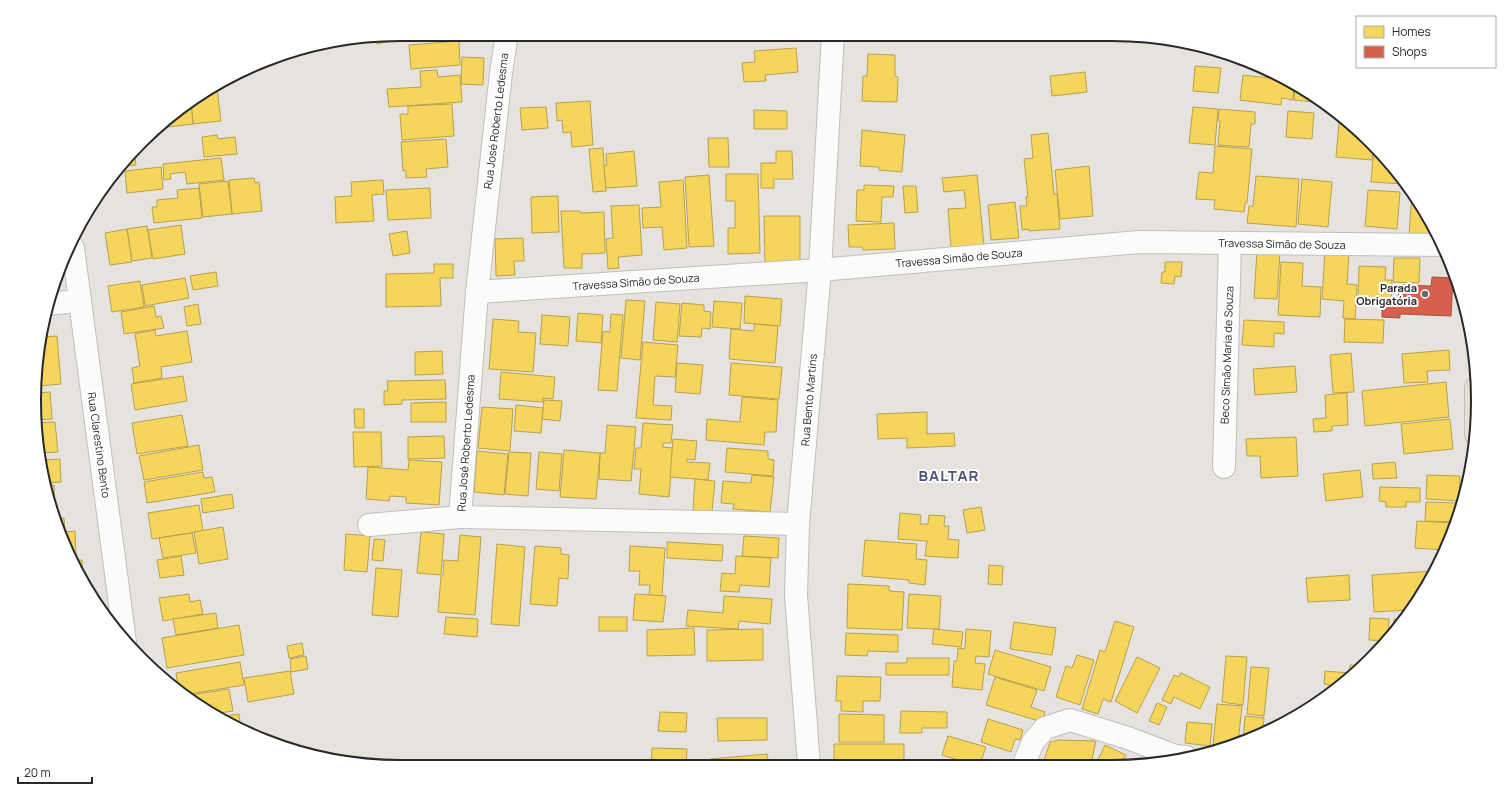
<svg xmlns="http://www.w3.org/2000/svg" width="1512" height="801" font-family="Manrope,sans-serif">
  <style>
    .homes { fill: #f6d55c; stroke: #b8a14d }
    .shops { fill: #d6604d; stroke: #a25042 }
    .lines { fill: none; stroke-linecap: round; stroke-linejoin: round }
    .minor-casing { stroke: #c0bfc0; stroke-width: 24 }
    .major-casing { stroke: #bfbebc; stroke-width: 24 }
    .minor { stroke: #fbfbfa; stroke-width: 22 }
    .major { stroke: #e4e1d4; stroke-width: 22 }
    .poi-dot { fill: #6b6a68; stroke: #fff; stroke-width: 1.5 }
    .labels { text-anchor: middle; stroke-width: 4; stroke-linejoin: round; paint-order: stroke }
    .street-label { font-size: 11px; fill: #292929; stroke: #fff }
    .poi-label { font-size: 11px; font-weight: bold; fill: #292929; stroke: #fff; text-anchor: end }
    .district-label { font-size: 15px; font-weight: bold; letter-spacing: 1px; fill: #4d5376; stroke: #fff }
    .rim { fill: none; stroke: #292929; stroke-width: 2 }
  </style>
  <rect width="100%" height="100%" fill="#e6e3de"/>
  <!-- homes -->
  <g class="homes">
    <polygon points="400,34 406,34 407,38 377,44 376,38"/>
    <polygon points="416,34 448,34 417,40"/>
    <rect x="453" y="34" width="36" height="4"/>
    <polygon points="1062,35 1084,35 1084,38"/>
    <polygon points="459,41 460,65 411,69 409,45"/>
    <polygon points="796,48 798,72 765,75 766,81 744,82 742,63 755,62 754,51"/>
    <polygon points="868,54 895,55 895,76 898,77 897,102 862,101 863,76 867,76"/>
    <polygon points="462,57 484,58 483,85 461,84"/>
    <polygon points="1195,66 1221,68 1218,93 1193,91"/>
    <polygon points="437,70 438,77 460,75 462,102 389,107 387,89 421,87 420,71"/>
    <polygon points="1085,72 1087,92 1052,96 1050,76"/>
    <polygon points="1243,75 1286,80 1294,85 1293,100 1282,98 1281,105 1240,100"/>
    <polygon points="1295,85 1323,103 1294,100"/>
    <polygon points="217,88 221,121 193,124 191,102"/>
    <polygon points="590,101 593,145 572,147 571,132 563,133 562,120 557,121 556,103"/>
    <polygon points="191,103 193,124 160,128 177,110"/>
    <polygon points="452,104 454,136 402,140 400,114 408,114 408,106"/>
    <polygon points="546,107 548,128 522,130 520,108"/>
    <polygon points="1193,107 1218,109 1215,145 1189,143"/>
    <polygon points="1219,109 1255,112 1255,124 1251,124 1249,147 1218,145 1220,121 1218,121"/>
    <polygon points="754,110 787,111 787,129 754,129"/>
    <polygon points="1288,111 1314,113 1312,139 1286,137"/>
    <polygon points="1339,123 1350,124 1373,146 1372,160 1336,157"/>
    <polygon points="862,130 905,135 902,172 879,170 879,167 860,166"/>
    <polygon points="1048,133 1054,194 1057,194 1060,229 1029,231 1029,229 1022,230 1020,206 1027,206 1026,197 1028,197 1024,159 1033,158 1031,135"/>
    <polygon points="217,135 218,139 235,137 237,154 204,157 202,137"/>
    <polygon points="708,138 728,138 729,167 709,167"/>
    <polygon points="446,139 448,167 426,169 427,177 406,178 406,170 403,171 401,142"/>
    <polygon points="1215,146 1252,149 1247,203 1245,203 1244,212 1214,209 1215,200 1196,199 1199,172 1213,173"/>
    <polygon points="1374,147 1387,159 1404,184 1371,182"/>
    <polygon points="603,148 606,191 593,192 589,149"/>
    <polygon points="634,151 637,186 606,188 604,166 607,165 606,154"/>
    <polygon points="776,151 792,151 793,179 774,179 774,188 761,188 761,163 776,163"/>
    <polygon points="135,155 136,165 125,166"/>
    <polygon points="221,158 224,180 187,184 185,172 170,174 171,179 164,180 163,164"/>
    <polygon points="1089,166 1093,216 1060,219 1055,170"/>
    <polygon points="161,167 163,189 127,193 125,171"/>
    <polygon points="726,174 758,174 760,253 728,254 728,228 735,228 735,201 726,201"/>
    <polygon points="709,175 714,246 689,247 685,177"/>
    <polygon points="977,175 984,245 951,248 948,209 966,208 964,190 944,192 942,178"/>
    <polygon points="1256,176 1299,179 1296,227 1247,223 1249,206 1253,206"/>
    <polygon points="254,178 255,183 259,182 262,211 232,214 229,180"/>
    <polygon points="1302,179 1332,182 1328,227 1298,224"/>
    <polygon points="383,180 384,194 372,195 374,221 336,223 335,197 352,196 351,182"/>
    <polygon points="683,180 687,248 664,250 662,227 643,228 642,208 661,207 659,182"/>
    <polygon points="228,181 232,214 203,217 199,184"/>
    <polygon points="864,185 894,186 893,197 882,197 881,222 856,221 857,190 864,190"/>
    <polygon points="903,186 916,186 918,212 905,213"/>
    <polygon points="199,188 202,218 154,223 152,207 157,207 157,200 178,198 177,190"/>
    <polygon points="430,188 431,218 388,220 386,190"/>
    <polygon points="1368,190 1400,192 1397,229 1365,226"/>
    <polygon points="1412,194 1429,217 1437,236 1409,234"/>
    <polygon points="558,196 559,232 532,233 531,197"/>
    <polygon points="1015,202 1019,238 991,240 988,205"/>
    <polygon points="639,205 642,255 618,257 619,268 608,269 606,239 613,238 611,206"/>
    <polygon points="561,211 580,211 581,213 604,212 605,253 582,254 582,268 564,268"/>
    <polygon points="764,216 800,216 800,263 765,263"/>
    <polygon points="894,223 895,249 863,250 862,247 849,247 848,225"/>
    <polygon points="181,225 185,254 153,259 148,230"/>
    <polygon points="147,226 152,258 132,261 127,229"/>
    <polygon points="127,229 132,262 110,265 105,233"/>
    <polygon points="407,231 410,253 393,256 389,234"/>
    <polygon points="523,238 524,261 514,261 515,275 496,276 495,239"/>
    <polygon points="1257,251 1280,252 1277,299 1254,298"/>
    <polygon points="1325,251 1349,253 1347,284 1357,285 1355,319 1343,318 1344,301 1322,299"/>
    <polygon points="1394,258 1420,258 1419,283 1393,282"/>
    <polygon points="1165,262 1182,262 1181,277 1175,276 1174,284 1161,283 1162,272 1165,272"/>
    <polygon points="1281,262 1303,263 1302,286 1321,287 1320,317 1278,315"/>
    <polygon points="434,264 453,264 453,278 440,278 441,306 386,307 386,274 434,273"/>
    <polygon points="1359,266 1386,267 1385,280 1392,280 1391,302 1358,300"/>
    <polygon points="216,272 218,286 193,290 190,276"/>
    <polygon points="185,278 189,298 145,306 142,285"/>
    <polygon points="140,281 144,307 112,312 108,286"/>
    <polygon points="745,296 782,299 780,326 744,323"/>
    <polygon points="626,300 645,301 640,360 621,358"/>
    <polygon points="714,301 742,303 740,329 712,327"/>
    <polygon points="656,302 680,304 677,342 653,340"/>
    <polygon points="682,303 704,305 704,311 711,312 710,329 702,328 701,337 679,336"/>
    <polygon points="198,304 201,324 187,326 184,307"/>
    <polygon points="154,306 156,317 161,316 164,328 124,334 121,312"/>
    <polygon points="578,313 603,315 601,343 576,341"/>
    <polygon points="611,314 623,315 617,391 598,390 603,331 610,332"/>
    <polygon points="542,315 570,317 568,346 540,344"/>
    <polygon points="493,319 519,321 518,332 536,333 533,372 489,369"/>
    <polygon points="1345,319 1384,320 1383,343 1344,342"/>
    <polygon points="1244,320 1284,322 1284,334 1274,333 1274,347 1242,345"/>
    <polygon points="754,324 778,326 775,363 729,359 731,329 754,331"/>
    <polygon points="155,330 156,336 187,331 192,362 161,367 162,378 134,383 132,368 140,366 135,334"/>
    <polygon points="57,336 61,384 39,386 43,337"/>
    <polygon points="643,342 678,345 675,377 655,376 653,405 672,406 671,420 636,418"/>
    <polygon points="1449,350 1450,370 1427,371 1428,382 1404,383 1402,354"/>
    <polygon points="442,351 443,374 415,375 415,352"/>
    <polygon points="1351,353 1354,392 1333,393 1330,355"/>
    <polygon points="677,363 703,365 700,394 675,392"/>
    <polygon points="731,363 782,367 779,399 729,395"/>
    <polygon points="1295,366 1297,392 1255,395 1253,369"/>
    <polygon points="501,372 555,377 553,399 543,398 543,402 499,399"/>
    <polygon points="183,376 187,401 135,410 131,384"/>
    <polygon points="445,380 446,399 402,400 402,404 384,405 384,391 388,391 387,381"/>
    <polygon points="1446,382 1449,417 1365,426 1362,391"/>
    <polygon points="50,392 52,419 35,420 38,393"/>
    <polygon points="1347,393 1348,425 1332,426 1332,431 1314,432 1313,419 1326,418 1325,395"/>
    <polygon points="742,397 778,400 776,432 765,432 764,445 706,440 707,419 740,422"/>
    <polygon points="544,400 562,401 560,421 542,419"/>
    <polygon points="446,402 446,422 411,422 411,403"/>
    <polygon points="516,405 543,408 541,433 514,431"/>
    <polygon points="482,407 513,409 510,451 478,448"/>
    <polygon points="354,409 364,409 364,428 355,428"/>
    <polygon points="927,412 927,434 954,433 955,446 907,448 907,438 878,439 877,414"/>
    <polygon points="182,415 188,446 137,454 132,423"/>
    <polygon points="1450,419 1453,449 1404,454 1401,424"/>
    <polygon points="55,422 58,452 41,453 35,423"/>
    <polygon points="643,423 673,425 671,443 663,443 663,447 673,448 669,497 639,494 641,469 634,469 636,448 641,448"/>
    <polygon points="607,425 636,427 631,481 599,479 600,453 605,453"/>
    <polygon points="353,432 381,432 382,466 354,467"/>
    <polygon points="444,436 445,458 408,459 408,437"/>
    <polygon points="1296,437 1298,476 1261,478 1260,456 1247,456 1246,439"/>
    <polygon points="673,439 697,441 695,460 687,459 687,462 710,463 708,480 670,477"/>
    <polygon points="199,445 203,470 144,480 139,456"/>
    <polygon points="727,448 768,451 768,459 774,460 773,476 725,472"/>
    <polygon points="564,450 600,453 596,499 560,497"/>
    <polygon points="477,451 508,454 504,495 474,492"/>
    <polygon points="509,452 531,453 528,496 505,494"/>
    <polygon points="539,452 562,454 559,491 536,489"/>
    <polygon points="60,459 61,482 48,483 43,460"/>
    <polygon points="409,460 442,462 439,505 406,503 406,497 390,496 389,501 366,499 368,467 408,470"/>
    <polygon points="1395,462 1397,478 1373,479 1372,464"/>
    <polygon points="1360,470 1363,497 1326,501 1323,474"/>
    <polygon points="203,472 204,478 212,477 215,492 147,503 144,482"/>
    <polygon points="752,475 774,477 770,512 733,509 734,504 721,503 723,481 751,483"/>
    <polygon points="1427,475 1460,476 1459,501 1426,499"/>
    <polygon points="695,479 715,481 712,512 693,510"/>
    <polygon points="54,485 55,513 49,486"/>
    <polygon points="1380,487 1420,488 1420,502 1406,502 1406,507 1386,507 1386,502 1379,501"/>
    <polygon points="232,494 234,508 203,513 201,499"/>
    <polygon points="1426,502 1459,503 1459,512 1456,522 1425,521"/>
    <polygon points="199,505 203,531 152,539 148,513"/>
    <polygon points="981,507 985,530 967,533 963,510"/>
    <polygon points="900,513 921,515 920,524 928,524 929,515 945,516 944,526 949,526 948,539 959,540 958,558 925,556 927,541 898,539"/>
    <polygon points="64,518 65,532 75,531 76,558 73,558 62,541 57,519"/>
    <polygon points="1417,521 1455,523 1445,550 1415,548"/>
    <polygon points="223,527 228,559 199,564 194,532"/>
    <polygon points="421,532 444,534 441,575 417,573"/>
    <polygon points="192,533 196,553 163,558 159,538"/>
    <polygon points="346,534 370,536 367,572 344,570"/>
    <polygon points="460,535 481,537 475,615 438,612 441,576 443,576 444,560 458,561"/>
    <polygon points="744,536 779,538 778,558 742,556"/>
    <polygon points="374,539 385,540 383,561 372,560"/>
    <polygon points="865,540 917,544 916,559 927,560 925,585 909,583 909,580 862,576"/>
    <polygon points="667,542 723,545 722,561 667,558"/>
    <polygon points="497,544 525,547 519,626 491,624"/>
    <polygon points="535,546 561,548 561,554 569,555 568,579 559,578 557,606 530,604"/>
    <polygon points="630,546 665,548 662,596 649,595 650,585 639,585 640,571 629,571"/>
    <polygon points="181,556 184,575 160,578 157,560"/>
    <polygon points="736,556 771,558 769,587 740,585 739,592 720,591 722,573 735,574"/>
    <polygon points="74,560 82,560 83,575"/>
    <polygon points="989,565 1003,566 1002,585 988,584"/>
    <polygon points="376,568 402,570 398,617 372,615"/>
    <polygon points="1434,571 1408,610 1374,612 1372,575"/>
    <polygon points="1349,575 1350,600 1308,602 1306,578"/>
    <polygon points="848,584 889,586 889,591 904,592 902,630 847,628"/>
    <polygon points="189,594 190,602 200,600 203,614 163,621 159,598"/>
    <polygon points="635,594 666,596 663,622 633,620"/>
    <polygon points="909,594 941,596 939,629 907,628"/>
    <polygon points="724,596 772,599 770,624 739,621 738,629 686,626 688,610 723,613"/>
    <polygon points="216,613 218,628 176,635 173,619"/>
    <polygon points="446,617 478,619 477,637 444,634"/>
    <rect x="599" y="617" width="28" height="14"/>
    <polygon points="1370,618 1389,619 1388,641 1369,640"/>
    <polygon points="1394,619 1402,620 1393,633"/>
    <polygon points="1115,621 1134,627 1111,702 1103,699 1098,714 1082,709 1100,650 1105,652"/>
    <polygon points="1014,622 1056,628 1052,655 1010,649"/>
    <polygon points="239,625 244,655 167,668 162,638"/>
    <polygon points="694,628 695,655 647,656 647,630"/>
    <polygon points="763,629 763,660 707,661 707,630"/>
    <polygon points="934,629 963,632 961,647 932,644"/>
    <polygon points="966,629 991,631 989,657 976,656 975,663 985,664 982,690 952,687 954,661 957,661 958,648 965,649"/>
    <polygon points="846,633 898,635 898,652 868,651 867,656 845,655"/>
    <polygon points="302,643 304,655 289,658 287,646"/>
    <polygon points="995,650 1051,667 1044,691 988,674"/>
    <polygon points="1077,655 1094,660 1080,705 1056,697 1066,666 1072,668"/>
    <polygon points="306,656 308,669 291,672 290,659"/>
    <polygon points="1226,656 1247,657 1243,705 1222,702"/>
    <polygon points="1137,657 1160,668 1137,713 1115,701"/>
    <polygon points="907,658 949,658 949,675 886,675 886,663 907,663"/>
    <polygon points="240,662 244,685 183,695 179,692 176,673"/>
    <polygon points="1350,665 1360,666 1349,675"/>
    <polygon points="1251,667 1269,668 1264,716 1247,714"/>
    <polygon points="290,671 294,694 248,702 244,678"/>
    <polygon points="1325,671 1349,673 1348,676 1338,686 1324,684"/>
    <polygon points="1181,673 1210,687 1200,709 1174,697 1171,704 1162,700 1174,675 1179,677"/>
    <polygon points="837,676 881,677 880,701 863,701 863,712 841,711 841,701 836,701"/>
    <polygon points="995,677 1037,690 1031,707 1045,712 1042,722 986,705"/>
    <polygon points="229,689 233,711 214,714 185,696"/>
    <polygon points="1157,703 1167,707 1159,725 1149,721"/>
    <polygon points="1217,704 1242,706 1238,743 1224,746 1213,745"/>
    <polygon points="901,711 947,712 947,728 922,728 922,733 900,733"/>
    <polygon points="660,712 687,713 686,732 658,731"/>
    <polygon points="239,714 241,729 238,729 219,717"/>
    <polygon points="839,714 884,715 884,742 839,742"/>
    <polygon points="1245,716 1264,718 1263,729 1269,730 1252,739 1243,742"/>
    <polygon points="717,718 767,718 767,740 718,741"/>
    <polygon points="988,719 1023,730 1020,740 1015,739 1011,752 981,742"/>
    <polygon points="1187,722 1212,724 1210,746 1185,743"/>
    <polygon points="948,736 986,747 980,764 971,764 942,755"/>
    <polygon points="1058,740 1096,741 1091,764 1043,764 1050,742"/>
    <polygon points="834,744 904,744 904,765 857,765 857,763 834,763"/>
    <polygon points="1105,745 1126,755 1121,764 1096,764"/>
    <polygon points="652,748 687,749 686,765 651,765"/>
    <polygon points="767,754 769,765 711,765 710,759"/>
    <polygon points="1130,759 1160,764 1129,764"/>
  </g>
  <!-- shops -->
  <polygon class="shops" points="1432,277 1453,278 1451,316 1400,314 1400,318 1382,317 1382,302 1398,303 1399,285 1431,286"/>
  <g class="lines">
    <!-- minor casing -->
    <g class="minor-casing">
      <g id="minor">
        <polyline points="507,34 501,73 477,292 460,517 798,524"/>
        <polyline points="73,248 125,642"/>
        <polyline points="477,292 820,270 1139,242 1442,245"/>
        <polyline points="47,304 79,301"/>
        <polyline points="1224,467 1230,243"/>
        <polyline points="369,525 460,517"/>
        <polyline points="1024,764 1033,742 1045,728 1070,720 1128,738 1175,756 1186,757"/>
        <polyline points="809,765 796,595 798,524 820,270 833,34"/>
      </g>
    </g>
    <!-- major casing -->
    <g class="major-casing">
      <polyline id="major" points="1476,434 1476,388"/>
    </g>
    <!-- minor -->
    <use href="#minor" class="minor"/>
    <!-- major -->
    <use href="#major" class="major"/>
  </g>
  <!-- markers -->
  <circle class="poi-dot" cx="1425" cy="294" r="4"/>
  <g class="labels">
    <!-- street labels -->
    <g class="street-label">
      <text transform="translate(496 121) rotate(-83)" y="4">Rua José Roberto Ledesma</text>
      <text transform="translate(1282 244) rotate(1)" y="4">Travessa Simão de Souza</text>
      <text transform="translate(959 258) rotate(-5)" y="4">Travessa Simão de Souza</text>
      <text transform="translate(636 282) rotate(-4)" y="4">Travessa Simão de Souza</text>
      <text transform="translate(1227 355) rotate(-88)" y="4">Beco Simão Maria de Souza</text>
      <text transform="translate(809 400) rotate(-85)" y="4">Rua Bento Martins</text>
      <text transform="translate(466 443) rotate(-86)" y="4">Rua José Roberto Ledesma</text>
      <text transform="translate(99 445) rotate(82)" y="4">Rua Clarestino Bento</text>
    </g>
    <!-- poi labels -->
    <g class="poi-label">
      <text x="1417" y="292">Parada<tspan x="1417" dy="13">Obrigatória</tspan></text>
    </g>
    <!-- district labels -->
    <g class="district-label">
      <text x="949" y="481">BALTAR</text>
    </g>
  </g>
  <!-- crop -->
  <path d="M0 0H1512V801H0ZM400 41H1112A359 359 0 0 1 1471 400V401A359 359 0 0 1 1112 760H400A359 359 0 0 1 41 401V400A359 359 0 0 1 400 41Z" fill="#fff" fill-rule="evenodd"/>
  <path class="rim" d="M400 41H1112A359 359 0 0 1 1471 400V401A359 359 0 0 1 1112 760H400A359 359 0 0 1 41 401V400A359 359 0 0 1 400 41Z"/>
  <!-- legend -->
  <rect x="1356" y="16" width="140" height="52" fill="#ffffff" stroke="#a9a9a9"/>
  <rect x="1364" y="26" width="20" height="12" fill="#f6d55c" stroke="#a9a9a9"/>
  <text x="1392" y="36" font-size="12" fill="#292929">Homes</text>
  <rect x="1364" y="46" width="20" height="12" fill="#d6604d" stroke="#a9a9a9"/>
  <text x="1392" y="56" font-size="12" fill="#292929">Shops</text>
  <!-- scale -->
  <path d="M18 777v6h74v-6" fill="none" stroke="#292929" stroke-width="2"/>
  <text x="24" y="777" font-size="12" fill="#292929" stroke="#ffffff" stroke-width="3" paint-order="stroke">20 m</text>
</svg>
